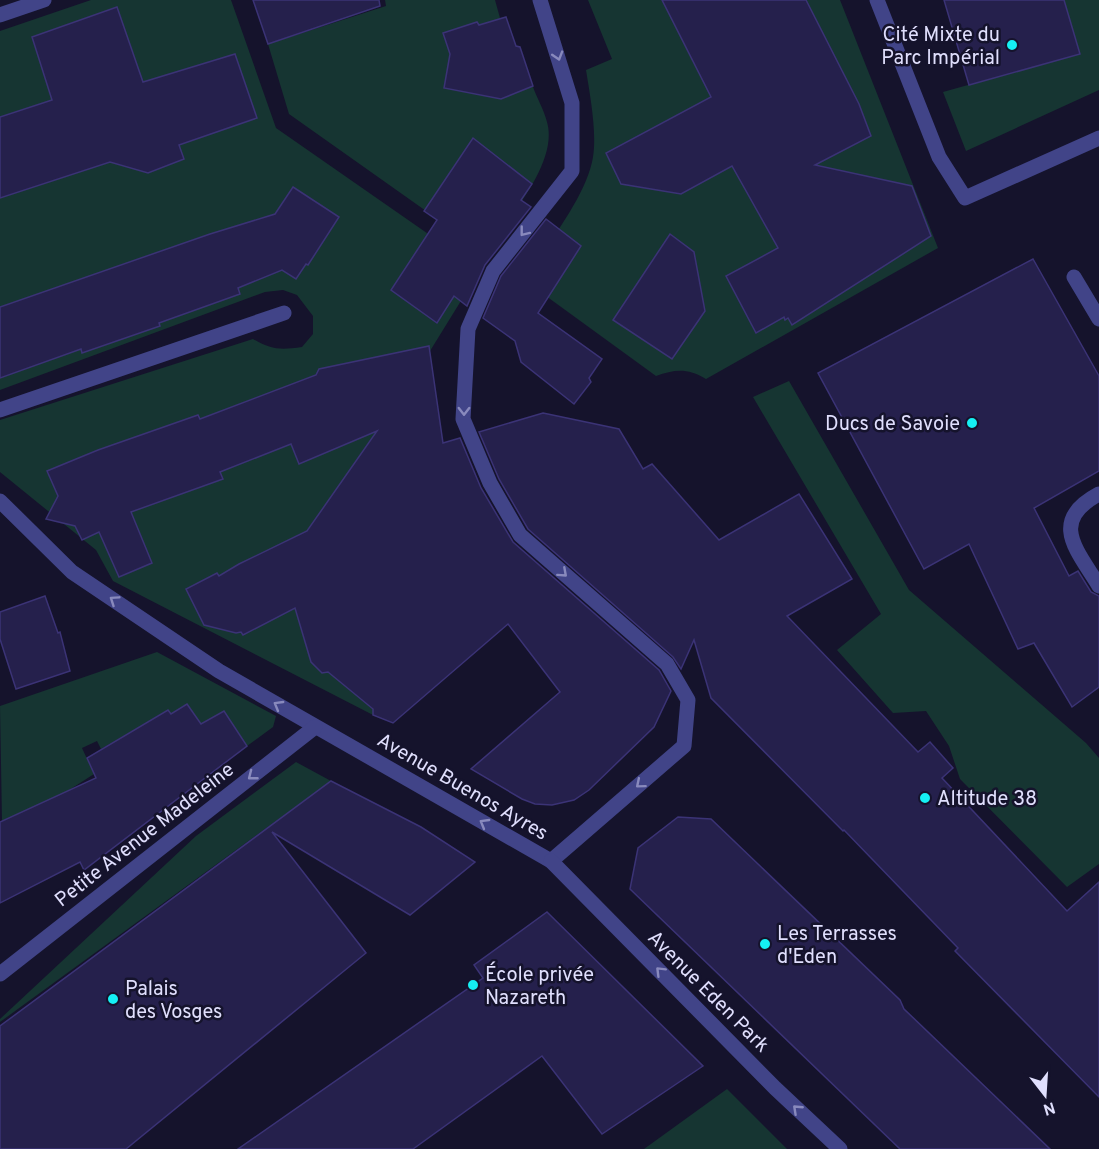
<svg xmlns="http://www.w3.org/2000/svg" width="1099" height="1149" font-family="Overpass,sans-serif">
  <style>
    .green { fill: #163532 }
    .building { fill: #25204c; stroke: #3b3376; stroke-width: 1.5 }
    .lines { fill: none; stroke-linecap: round; stroke-linejoin: round }
    .street { stroke: #414488; stroke-width: 15 }
    .oneway { stroke: #898abd }
    .poi-dot { fill: #15f0f4; stroke: #15132c; stroke-width: 2 }
    .labels { text-anchor: middle; stroke-width: 5; stroke-linejoin: round; paint-order: stroke }
    .poi-label { font-size: 20px; fill: #e0dffd; stroke: #15132c; text-anchor: start }
    .street-label { font-size: 20px; fill: #e0dffd; stroke: #15132c }
  </style>
  <rect width="100%" height="100%" fill="#15132c"/>
  <!-- green -->
  <g class="green">
    <path d="M91,0H231L276,128L480,270L430,351L445,457L296,601L312,662L322,673L328,672L373,709V715L113,581L96,550L0,472V420L253,339C271,350 281,350 302,347L313,334V316L297,295L283,290L265,292L0,390V31Z"/>
    <path d="M385,0H495L500,18L506,17L516,46L520,47C524,60 528,74 533,87C537,98 544,110 547,122C559,163 507,220 484,252L289,114L268,44L386,6Z"/>
    <path d="M588,0H840L938,248L706,379C688,368 675,369 656,376L524,280C546,246 587,196 593,157C597,132 590,95 586,70L612,59Z"/>
    <polygon points="1064,0 1099,0 1099,90 966,151 943,92 1079,54"/>
    <polygon points="789,381 909,590 1086,743 1099,758 1099,864 1067,887 960,779 949,746 926,711 893,713 837,650 881,614 753,397"/>
    <polygon points="157,652 276,716 273,727 247,746 224,711 201,724 187,704 171,714 168,710 101,749 97,741 82,748 94,774 52,801 2,821 0,706"/>
    <polygon points="296,762 331,781 0,1022 0,1019 196,836"/>
    <polygon points="727,1089 787,1149 644,1149"/>
  </g>
  <!-- building -->
  <g class="building">
    <polygon points="253,0 379,0 380,6 268,44"/>
    <polygon points="662,0 806,0 859,104 871,136 815,165 912,186 931,236 792,325 788,318 785,320 784,317 756,333 726,276 778,248 732,166 681,194 621,184 606,153 711,97"/>
    <polygon points="944,0 1064,0 1080,54 969,85"/>
    <polygon points="117,7 143,82 235,54 257,118 179,145 184,159 148,173 110,162 0,198 0,117 52,100 32,37"/>
    <polygon points="506,17 516,46 520,47 533,86 501,99 444,88 450,54 443,33 477,22 479,25"/>
    <polygon points="473,138 532,184 521,200 531,207 485,265 467,306 454,296 437,323 391,290 437,220 424,211"/>
    <polygon points="293,187 339,217 308,265 306,264 296,279 282,270 238,288 240,294 159,323 160,326 82,353 81,349 0,378 0,307 210,234 275,214"/>
    <polygon points="546,219 581,246 538,313 602,359 589,378 591,382 574,404 521,362 515,341 483,318 501,276"/>
    <polygon points="670,234 694,252 705,311 672,359 613,320"/>
    <polygon points="1033,259 1099,376 1099,471 1034,508 1069,576 1078,571 1091,592 1099,596 1099,687 1072,707 1034,643 1018,649 969,544 924,569 818,373"/>
    <polygon points="429,346 443,443 460,438 481,488 513,542 659,670 671,691 654,727 589,790 574,800 552,805 535,804 522,799 471,769 560,692 508,624 393,723 373,715 373,709 328,672 322,673 311,662 295,608 243,635 241,632 236,633 204,625 186,589 217,573 219,576 239,564 307,531 377,431 299,464 291,444 220,472 223,479 131,512 152,563 119,577 99,532 82,540 75,526 46,519 58,496 47,471 98,450 198,415 200,419 316,375 319,369"/>
    <polygon points="543,413 619,429 643,469 652,464 719,540 799,494 852,579 787,616 918,752 930,742 953,768 942,778 1067,911 1099,882 1099,1097 955,951 958,948 844,830 843,831 711,698 694,640 681,669 673,657 528,529 499,479 479,432"/>
    <polygon points="45,596 58,633 60,632 70,671 16,689 0,639 0,612"/>
    <polygon points="187,704 201,724 224,711 247,746 84,870 80,862 0,903 0,822 96,778 87,758 168,710 171,714"/>
    <polygon points="331,781 421,827 475,862 410,915 272,832 366,953 126,1149 0,1149 0,1026"/>
    <polygon points="678,817 711,819 900,1000 904,1009 1050,1149 900,1149 630,889 638,848"/>
    <polygon points="547,912 703,1066 602,1134 542,1056 413,1149 238,1149 483,978 474,965"/>
  </g>
  <g class="lines">
    <!-- street -->
    <g class="street">
      <polyline points="877,0 939,157 965,198 1099,138"/>
      <polyline points="0,15 44,0"/>
      <polyline points="1074,277 1099,319"/>
      <polyline points="0,410 284,313"/>
      <path d="M1099,494C1048,521 1077,550 1099,586"/>
      <polyline points="0,501 72,572 219,671 551,861 684,746 688,700 667,664 520,535 490,483 463,419 468,329 493,271 572,171 572,103 540,0"/>
      <polyline points="551,861 775,1088 840,1149"/>
      <polyline points="0,974 315,727"/>
    </g>
  </g>
  <!-- one-way arrows -->
  <defs><path id="oneway-chevron" d="M-2-3.5L2.5 0L-2 3.5" fill="none" stroke-width="1.6" stroke-linecap="round" stroke-linejoin="round" transform="scale(1.5)"/></defs>
  <g class="oneway">
    <use href="#oneway-chevron" transform="translate(558 56) rotate(73)"/>
    <use href="#oneway-chevron" transform="translate(524 232) rotate(128)"/>
    <use href="#oneway-chevron" transform="translate(464 411) rotate(90)"/>
    <use href="#oneway-chevron" transform="translate(563 573) rotate(42)"/>
    <use href="#oneway-chevron" transform="translate(114 600) rotate(-146)"/>
    <use href="#oneway-chevron" transform="translate(278 705) rotate(-150)"/>
    <use href="#oneway-chevron" transform="translate(252 776) rotate(142)"/>
    <use href="#oneway-chevron" transform="translate(640 784) rotate(140)"/>
    <use href="#oneway-chevron" transform="translate(484 823) rotate(-150)"/>
    <use href="#oneway-chevron" transform="translate(660 971) rotate(-135)"/>
    <use href="#oneway-chevron" transform="translate(797 1109) rotate(-137)"/>
  </g>
  <!-- markers -->
  <g class="poi-dot">
    <circle cx="1012" cy="45" r="6"/>
    <circle cx="972" cy="423" r="6"/>
    <circle cx="925" cy="798" r="6"/>
    <circle cx="765" cy="944" r="6"/>
    <circle cx="473" cy="985" r="6"/>
    <circle cx="113" cy="999" r="6"/>
  </g>
  <g class="labels">
    <!-- poi labels -->
    <g class="poi-label">
      <text x="1000" y="41" text-anchor="end">Cité Mixte du<tspan x="1000" dy="23">Parc Impérial</tspan></text>
      <text x="960" y="430" text-anchor="end">Ducs de Savoie</text>
      <text x="937" y="805">Altitude 38</text>
      <text x="777" y="940">Les Terrasses<tspan x="777" dy="23">d'Eden</tspan></text>
      <text x="485" y="981">École privée<tspan x="485" dy="23">Nazareth</tspan></text>
      <text x="125" y="995">Palais<tspan x="125" dy="23">des Vosges</tspan></text>
    </g>
    <!-- street labels -->
    <g class="street-label">
      <text transform="translate(463 786) rotate(30)" y="7">Avenue Buenos Ayres</text>
      <text transform="translate(144 834) rotate(-38)" y="7">Petite Avenue Madeleine</text>
      <text transform="translate(709 991) rotate(45)" y="7">Avenue Eden Park</text>
    </g>
  </g>
  <!-- north arrow -->
  <g transform="translate(1045 1095) rotate(163)" stroke="#15132c" stroke-width="4.5" paint-order="stroke">
  <path d="M0-4.5L10 22L0 15L-10 22Z" fill="#e0dffd"/>
  <text y="-9" font-size="16" font-weight="bold" text-anchor="middle" fill="#e0dffd">N</text>
  </g>
</svg>
